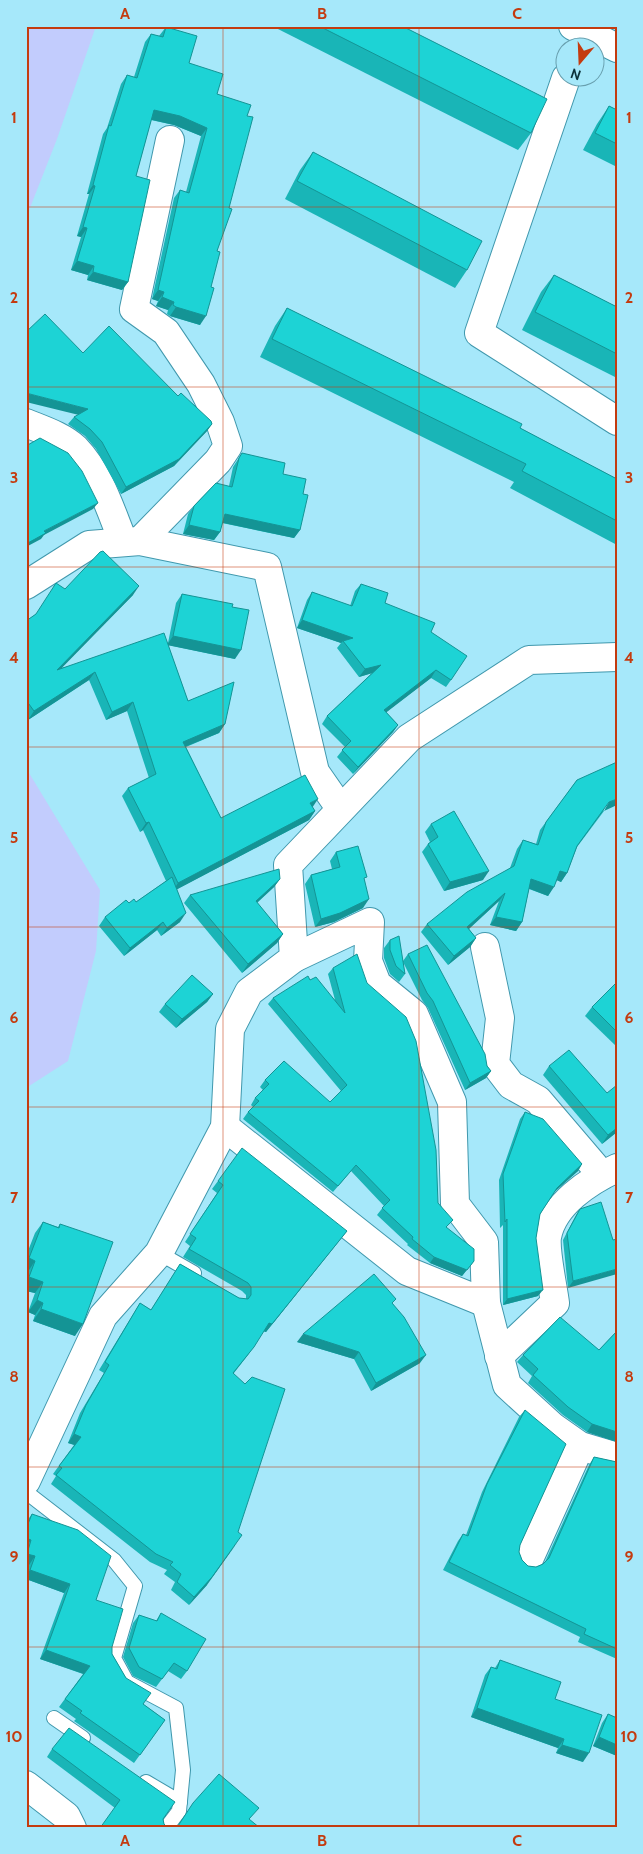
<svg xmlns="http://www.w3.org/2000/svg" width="643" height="1854" font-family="Cabin,sans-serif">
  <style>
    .green { fill: #c2ccfd }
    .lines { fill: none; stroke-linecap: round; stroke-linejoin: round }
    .lane-casing { stroke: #4098ad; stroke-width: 16 }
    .street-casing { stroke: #4098ad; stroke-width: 30 }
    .lane { stroke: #fff; stroke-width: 14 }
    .street { stroke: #fff; stroke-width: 28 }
    .wall { fill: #19b5b7 }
    .shaded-wall { fill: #149495 }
    .building { fill: #1dd3d5; stroke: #149495 }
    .grid { fill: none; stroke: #c43b0f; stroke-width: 1; stroke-opacity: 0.55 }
    .neatline { fill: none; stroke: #c43b0f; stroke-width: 2 }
    .grid-label { font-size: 16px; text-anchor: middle; font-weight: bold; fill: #c43b0f }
  </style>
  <rect width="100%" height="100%" fill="#a6e8fa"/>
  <!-- green -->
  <g class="green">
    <polygon points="26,26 96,26 57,139 26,218"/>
    <polygon points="26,768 100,890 96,951 68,1061 26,1088"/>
  </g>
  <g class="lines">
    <!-- lane casing -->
    <g class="lane-casing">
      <g id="lane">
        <polyline points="159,1253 194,1273"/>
        <polyline points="26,1492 114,1560 135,1586 114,1658 127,1682 176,1708 183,1770 179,1811 166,1828"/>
        <polyline points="54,1718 83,1738"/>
        <polyline points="146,1782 180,1802"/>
      </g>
    </g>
    <!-- street casing -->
    <g class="street-casing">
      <g id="street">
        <polyline points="573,26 617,48"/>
        <polyline points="566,78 479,333 617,421"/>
        <path d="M26,423C43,430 62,436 75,448C100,474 110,509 123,541"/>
        <polyline points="140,541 218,461 228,446 220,422 201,384 166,332 134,309 170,140"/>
        <polyline points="26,585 89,545 140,541 267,567 315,772 340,808"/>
        <polyline points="485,947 500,1018 495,1064 511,1085 538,1100 602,1175"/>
        <polyline points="294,958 370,922 368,961 377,984 414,1014 452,1102 455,1204 484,1242 486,1303 507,1385 553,1427 580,1446 617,1457"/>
        <polyline points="225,1127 407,1271 486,1303"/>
        <path d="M499,1356L555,1303C553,1287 545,1251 547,1237C553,1204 589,1181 617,1168"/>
        <polyline points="26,1481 103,1316 159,1253 225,1127 230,1029 249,992 294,958 288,865 409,738 529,660 617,657"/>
        <polyline points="529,1559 580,1446"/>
        <polyline points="26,1785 66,1816 72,1828"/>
      </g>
    </g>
    <!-- lane -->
    <use href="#lane" class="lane"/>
    <!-- street -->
    <use href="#street" class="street"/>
  </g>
  <!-- wall -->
  <g class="wall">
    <polygon points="272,26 402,26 531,133 518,150"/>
    <polygon points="166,27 189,63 217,94 247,116 217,251 200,325 170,316 167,314 168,310 156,306 158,301 152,299 174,198 180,190 186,192 201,136 174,125 151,120 136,176 128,282 122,290 87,280 88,275 71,270 81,237 77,236 89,194 87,194 103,134 107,128 121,84 127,75 134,77 145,42 151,34 159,36"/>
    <polygon points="609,106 617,110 617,167 583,150 597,124"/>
    <polygon points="313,152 467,270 455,288 285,199 300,170"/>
    <polygon points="554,275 617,307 617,378 522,330 541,292"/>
    <polygon points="287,308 520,428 617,479 617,545 510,488 514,482 260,357 275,326"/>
    <polygon points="83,353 178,396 212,424 207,431 174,466 121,494 96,449 85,436 68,424 74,417 78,415"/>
    <polygon points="242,453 283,474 303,494 300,530 294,538 222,523 220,532 214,540 183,534 188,514 194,506 229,486 233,467"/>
    <polygon points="361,584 385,603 431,632 451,680 446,687 431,678 386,712 398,725 393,732 353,774 337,757 345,747 322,724 327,716 372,673 359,677 337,648 341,643 297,628 307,600 312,592 350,606 355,591"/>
    <polygon points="65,589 133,595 61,668 168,643 176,603 182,594 232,607 235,659 168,645 188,701 225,724 219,733 186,747 221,818 312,807 315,811 309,820 177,889 180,922 161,936 157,930 124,956 99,926 105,917 129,903 136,902 166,881 143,830 140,832 122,796 128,788 149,778 127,711 106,720 89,680 28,720 26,717 26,621 35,615"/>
    <polygon points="577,780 604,811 577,847 567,873 561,882 557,880 548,896 529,889 522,922 516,931 490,925 499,901 469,929 476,938 470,947 448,965 421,932 427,924 510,868 517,849 523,840 536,844 540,830"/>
    <polygon points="431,824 483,880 444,891 422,852 428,844 430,842 425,832"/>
    <polygon points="336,852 365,881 363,908 334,922 315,927 305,884 311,875 332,869 330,861"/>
    <polygon points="280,879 274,887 257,903 283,934 277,943 242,973 184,903 190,895"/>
    <polygon points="390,940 403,961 408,954 491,1071 486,1078 465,1090 428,1008 422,1000 403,962 405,974 399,982 390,974 384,958 384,948"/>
    <polygon points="333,968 438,1203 447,1228 469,1267 462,1276 430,1263 407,1245 408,1244 377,1215 384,1206 351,1171 333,1192 243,1119 248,1112 253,1107 251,1105 255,1098 263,1090 260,1087 265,1080 330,1102 341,1091 268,1004 273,998 310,980 335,1000 328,974"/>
    <polygon points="617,982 617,1047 585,1016 592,1007"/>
    <polygon points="213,994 207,1002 176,1028 159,1012 165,1004"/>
    <polygon points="549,1066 607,1093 617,1132 602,1144 543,1075"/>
    <polygon points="525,1112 582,1164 578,1171 553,1193 540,1214 536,1238 538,1296 503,1305 503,1225 500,1228 499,1180 520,1119"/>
    <polygon points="218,1181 347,1231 266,1332 263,1331 248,1355 234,1373 207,1585 189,1605 171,1590 175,1582 164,1574 167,1570 150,1562 51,1484 56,1476 53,1474 74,1445 68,1443 80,1413 104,1373 99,1370 140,1303 151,1310 180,1264 239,1298 246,1299 246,1295 242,1291 183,1257 190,1246 185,1242 217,1193 212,1189"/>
    <polygon points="580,1209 613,1240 568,1288 563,1240 576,1215"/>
    <polygon points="43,1222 58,1227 60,1224 75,1336 33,1321 35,1315 28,1312 35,1293 26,1291 26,1275 27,1273 26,1272 26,1256 35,1233"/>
    <polygon points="393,1304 420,1363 371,1391 354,1359 297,1342"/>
    <polygon points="617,1331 617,1442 587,1432 563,1415 528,1383 532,1376 517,1362 523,1355 599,1350"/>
    <polygon points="525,1410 520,1545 519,1552 522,1560 528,1566 536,1567 543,1564 545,1562 589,1465 594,1457 617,1462 617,1659 578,1642 580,1637 443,1570 458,1541 463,1534 466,1535 482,1492 519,1417"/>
    <polygon points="32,1514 96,1600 112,1647 112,1654 126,1678 143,1704 165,1720 134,1763 74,1721 76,1719 59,1707 83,1674 40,1659 64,1593 26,1579 26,1571 29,1565 26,1564 26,1522"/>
    <polygon points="161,1613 187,1671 181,1679 168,1671 156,1687 133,1676 123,1657 133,1623 139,1615 156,1621"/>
    <polygon points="500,1660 555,1699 583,1762 556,1753 558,1748 471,1717 485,1675 491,1667 495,1668"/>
    <polygon points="608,1714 617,1718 617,1756 593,1746 602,1723"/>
    <polygon points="52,1749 163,1819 164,1824 115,1808 47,1757"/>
  </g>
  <!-- shaded-wall -->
  <g class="shaded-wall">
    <polygon points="154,110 180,116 207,128 201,136 174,125 148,119"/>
    <polygon points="93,185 95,186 89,194 87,194"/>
    <polygon points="83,227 87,228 81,237 77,236"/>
    <polygon points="77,261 94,266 88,275 71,270"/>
    <polygon points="93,272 128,282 122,290 87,280"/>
    <polygon points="158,290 164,292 158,301 152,299"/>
    <polygon points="162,297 174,302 168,310 156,306"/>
    <polygon points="176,307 206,316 200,325 170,316"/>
    <polygon points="26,393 88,409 83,416 26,402"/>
    <polygon points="212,424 207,431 174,466 121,494 126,487"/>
    <polygon points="98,503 93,509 44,535 41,539 26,547 26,544 44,531"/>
    <polygon points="225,514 300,530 294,538 219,522"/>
    <polygon points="189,525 220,532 214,540 183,534"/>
    <polygon points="139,586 133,595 52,678 57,670"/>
    <polygon points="302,620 353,638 343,641 341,643 297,628"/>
    <polygon points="173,636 241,650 235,659 167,645"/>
    <polygon points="381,665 376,672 359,677 365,669"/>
    <polygon points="436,670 431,678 379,718 384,710"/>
    <polygon points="95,672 89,680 28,720 34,711"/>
    <polygon points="133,702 127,711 106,720 112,712"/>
    <polygon points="225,724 219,733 177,750 183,742"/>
    <polygon points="398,725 393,732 353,774 358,767"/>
    <polygon points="318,799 312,808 310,803"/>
    <polygon points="617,799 617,805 604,811 609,802"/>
    <polygon points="315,811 309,820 172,892 178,883"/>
    <polygon points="149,822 143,830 140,832 146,823"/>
    <polygon points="489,871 483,880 444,891 450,882"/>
    <polygon points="560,871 567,873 561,882 554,879"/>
    <polygon points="280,879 274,887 250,909 256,901"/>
    <polygon points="531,879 554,887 548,896 525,887"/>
    <polygon points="505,893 499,901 461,936 467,927"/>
    <polygon points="369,899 363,908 334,922 315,927 321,919"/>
    <polygon points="186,913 180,922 161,936 167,928"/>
    <polygon points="496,917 522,922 516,931 490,925"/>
    <polygon points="163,922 157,930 124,956 130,948"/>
    <polygon points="283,934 277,943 242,973 248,964"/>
    <polygon points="476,938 470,947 448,965 454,956"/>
    <polygon points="213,994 207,1002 176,1028 182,1019"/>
    <polygon points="491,1071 486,1078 465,1090 470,1083"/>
    <polygon points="617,1128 617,1132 602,1144 608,1135"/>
    <polygon points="582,1164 578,1171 552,1194 557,1188"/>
    <polygon points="347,1231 266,1332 263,1331 269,1323"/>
    <polygon points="434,1257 474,1261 462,1276 430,1263"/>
    <polygon points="29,1258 35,1261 27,1273 26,1272 26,1262"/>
    <polygon points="617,1269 617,1274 568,1288 573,1281"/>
    <polygon points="29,1277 43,1282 35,1293 26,1291 26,1282"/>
    <polygon points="543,1290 538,1296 503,1305 507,1299"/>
    <polygon points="37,1300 43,1303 35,1315 28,1312"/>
    <polygon points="41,1309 83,1324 75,1336 33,1321"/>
    <polygon points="303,1334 359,1352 354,1359 297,1342"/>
    <polygon points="426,1355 420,1363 371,1391 376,1383"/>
    <polygon points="592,1424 617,1432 617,1442 587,1432"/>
    <polygon points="74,1434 81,1437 75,1445 68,1443"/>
    <polygon points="26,1538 31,1540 26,1547"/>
    <polygon points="237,1543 207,1585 189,1605 194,1597"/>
    <polygon points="27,1554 35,1556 29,1565 26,1564"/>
    <polygon points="30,1570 70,1584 64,1593 26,1579 26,1574"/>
    <polygon points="46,1650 90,1666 84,1674 40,1659"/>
    <polygon points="477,1708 564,1739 558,1748 471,1717"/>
    <polygon points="599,1737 617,1745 617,1756 593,1746"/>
    <polygon points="562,1745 589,1753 583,1762 556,1753"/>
  </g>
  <!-- building -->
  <g class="building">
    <polygon points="319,26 402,26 547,99 531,133"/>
    <polygon points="166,27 197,36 189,63 223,74 217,94 251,105 247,116 253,117 229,208 232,209 217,251 220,252 211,287 214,288 206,316 176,307 173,305 174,302 162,297 164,292 158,290 180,190 189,193 207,128 180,116 154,110 136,176 150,180 128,282 93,272 94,266 77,261 87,228 83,227 95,186 93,185 109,125 111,126 127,75 137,78 151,34 163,37"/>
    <polygon points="609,106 617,110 617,144 595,133"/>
    <polygon points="313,152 482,241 467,270 297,181"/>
    <polygon points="554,275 617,307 617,354 535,312"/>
    <polygon points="287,308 522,424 520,428 617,479 617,521 522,471 526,464 272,339"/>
    <polygon points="45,314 83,353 109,326 178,396 181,393 211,421 212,424 179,459 126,487 102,442 90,429 74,417 88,409 26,393 26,332"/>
    <polygon points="40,438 68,453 82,471 98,503 44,531 46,533 26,544 26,446"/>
    <polygon points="242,453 285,463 283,474 306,479 303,494 308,495 300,530 225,514 220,532 189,525 194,506 216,483 232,487 239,458"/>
    <polygon points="103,551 139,586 57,670 164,633 188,701 234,682 225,724 183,742 221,818 305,775 318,799 310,803 315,811 178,883 149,822 146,823 128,788 156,774 133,702 112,712 95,672 34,711 26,700 26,681 28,680 26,678 26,621 36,614 56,583 65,589 100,552"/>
    <polygon points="361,584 388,593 385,603 435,623 431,632 467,656 451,680 436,670 384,710 398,725 358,767 342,750 351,741 327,716 381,665 365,669 343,641 353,638 302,620 312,592 352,606"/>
    <polygon points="182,594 233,604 232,607 249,610 241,650 173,636"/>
    <polygon points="617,762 617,799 609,802 577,846 567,873 560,871 554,887 531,879 522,922 496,917 505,893 467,927 476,938 454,956 427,924 467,892 514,866 523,840 538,845 546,822 577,780"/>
    <polygon points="454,811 489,871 450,882 428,844 438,837 431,824"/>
    <polygon points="358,846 367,877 364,878 369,899 340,913 321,919 311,875 340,867 336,852"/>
    <polygon points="279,869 280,879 256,901 283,934 248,964 190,895"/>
    <polygon points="172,877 186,913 167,928 163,922 130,948 105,917 126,900 129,903 134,899 136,902"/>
    <polygon points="399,936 405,974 396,966 390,950 390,940"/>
    <polygon points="427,945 485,1054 487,1066 491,1071 470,1083 433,1001 427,993 408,954"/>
    <polygon points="357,954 367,983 406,1017 416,1041 436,1150 438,1203 453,1220 446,1227 474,1249 474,1261 467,1270 434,1257 412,1239 413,1237 382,1208 390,1200 356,1165 338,1186 248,1112 259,1101 255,1098 269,1084 265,1080 284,1061 330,1102 347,1085 273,998 308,976 310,980 316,977 345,1013 333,968"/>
    <polygon points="192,975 213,994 182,1019 165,1004"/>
    <polygon points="617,982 617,1032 592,1007"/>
    <polygon points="569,1050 607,1093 617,1085 617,1128 608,1135 549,1066"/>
    <polygon points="525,1112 543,1119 582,1164 557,1188 540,1214 536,1238 543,1290 507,1299 507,1219 505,1222 503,1174"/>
    <polygon points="242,1148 347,1231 272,1324 269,1323 254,1347 233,1373 245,1384 252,1377 285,1389 238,1532 242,1535 212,1577 194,1597 177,1582 181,1574 170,1565 173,1562 156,1554 56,1475 62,1468 59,1466 81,1437 74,1434 86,1405 109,1365 105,1362 140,1303 151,1310 180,1264 239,1298 248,1299 251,1295 251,1287 248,1283 189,1249 196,1238 190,1234 223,1185 218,1181"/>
    <polygon points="601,1202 613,1240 617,1239 617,1269 573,1281 567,1233 580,1209"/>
    <polygon points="43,1222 59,1228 60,1224 113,1242 83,1324 41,1309 43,1303 37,1300 43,1282 29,1277 35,1261 29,1258"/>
    <polygon points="374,1274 396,1299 392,1303 404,1317 426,1355 376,1383 359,1352 303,1334"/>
    <polygon points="560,1317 599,1350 617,1331 617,1432 592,1424 568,1407 533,1375 538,1369 523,1355"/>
    <polygon points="525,1410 566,1444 520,1545 519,1552 522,1560 528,1566 536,1567 543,1564 549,1558 594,1457 617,1462 617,1649 584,1634 586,1629 449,1562 463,1534 468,1536 487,1484"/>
    <polygon points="32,1514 78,1530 111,1556 96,1600 123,1609 112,1647 112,1654 126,1678 151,1693 143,1704 165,1720 140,1755 80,1713 82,1711 65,1699 90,1666 46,1650 70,1584 30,1570 35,1556 27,1554 31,1540 26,1538 26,1529"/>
    <polygon points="161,1613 206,1639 187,1671 174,1663 162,1679 139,1667 129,1648 139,1615 157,1621"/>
    <polygon points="500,1660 561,1682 555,1699 602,1715 589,1753 562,1745 564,1739 477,1708 491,1667 497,1669"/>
    <polygon points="608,1714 617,1718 617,1745 599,1737"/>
    <polygon points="69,1728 175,1802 163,1819 164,1824 168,1828 100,1828 120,1800 52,1749"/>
    <polygon points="219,1774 259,1808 249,1819 260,1828 173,1828 178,1826 193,1803"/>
  </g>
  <!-- grid -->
  <path class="grid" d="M223,26V1828M419,26V1828M26,207H617M26,387H617M26,567H617M26,747H617M26,927H617M26,1107H617M26,1287H617M26,1467H617M26,1647H617"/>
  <!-- border -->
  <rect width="643" height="1854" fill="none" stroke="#a6e8fa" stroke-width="55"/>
  <!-- north arrow -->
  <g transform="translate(580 62) rotate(199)"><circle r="24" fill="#a6e8fa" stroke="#689fae"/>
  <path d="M0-4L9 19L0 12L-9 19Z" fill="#c43b0f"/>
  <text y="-8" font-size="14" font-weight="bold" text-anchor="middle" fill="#0c323b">N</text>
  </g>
  <rect x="28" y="28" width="588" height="1798" class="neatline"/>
  <g class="grid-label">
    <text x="125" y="19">A</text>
    <text x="322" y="19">B</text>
    <text x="517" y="19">C</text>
    <text x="14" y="123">1</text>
    <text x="629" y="123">1</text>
    <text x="14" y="303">2</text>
    <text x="629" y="303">2</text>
    <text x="14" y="483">3</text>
    <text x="629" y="483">3</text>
    <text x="14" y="663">4</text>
    <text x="629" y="663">4</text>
    <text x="14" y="843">5</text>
    <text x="629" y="843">5</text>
    <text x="14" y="1023">6</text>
    <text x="629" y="1023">6</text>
    <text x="14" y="1203">7</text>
    <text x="629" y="1203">7</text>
    <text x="14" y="1382">8</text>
    <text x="629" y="1382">8</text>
    <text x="14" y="1562">9</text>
    <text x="629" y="1562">9</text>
    <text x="14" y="1742">10</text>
    <text x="629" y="1742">10</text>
    <text x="125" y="1846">A</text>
    <text x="322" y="1846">B</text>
    <text x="517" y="1846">C</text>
  </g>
</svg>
